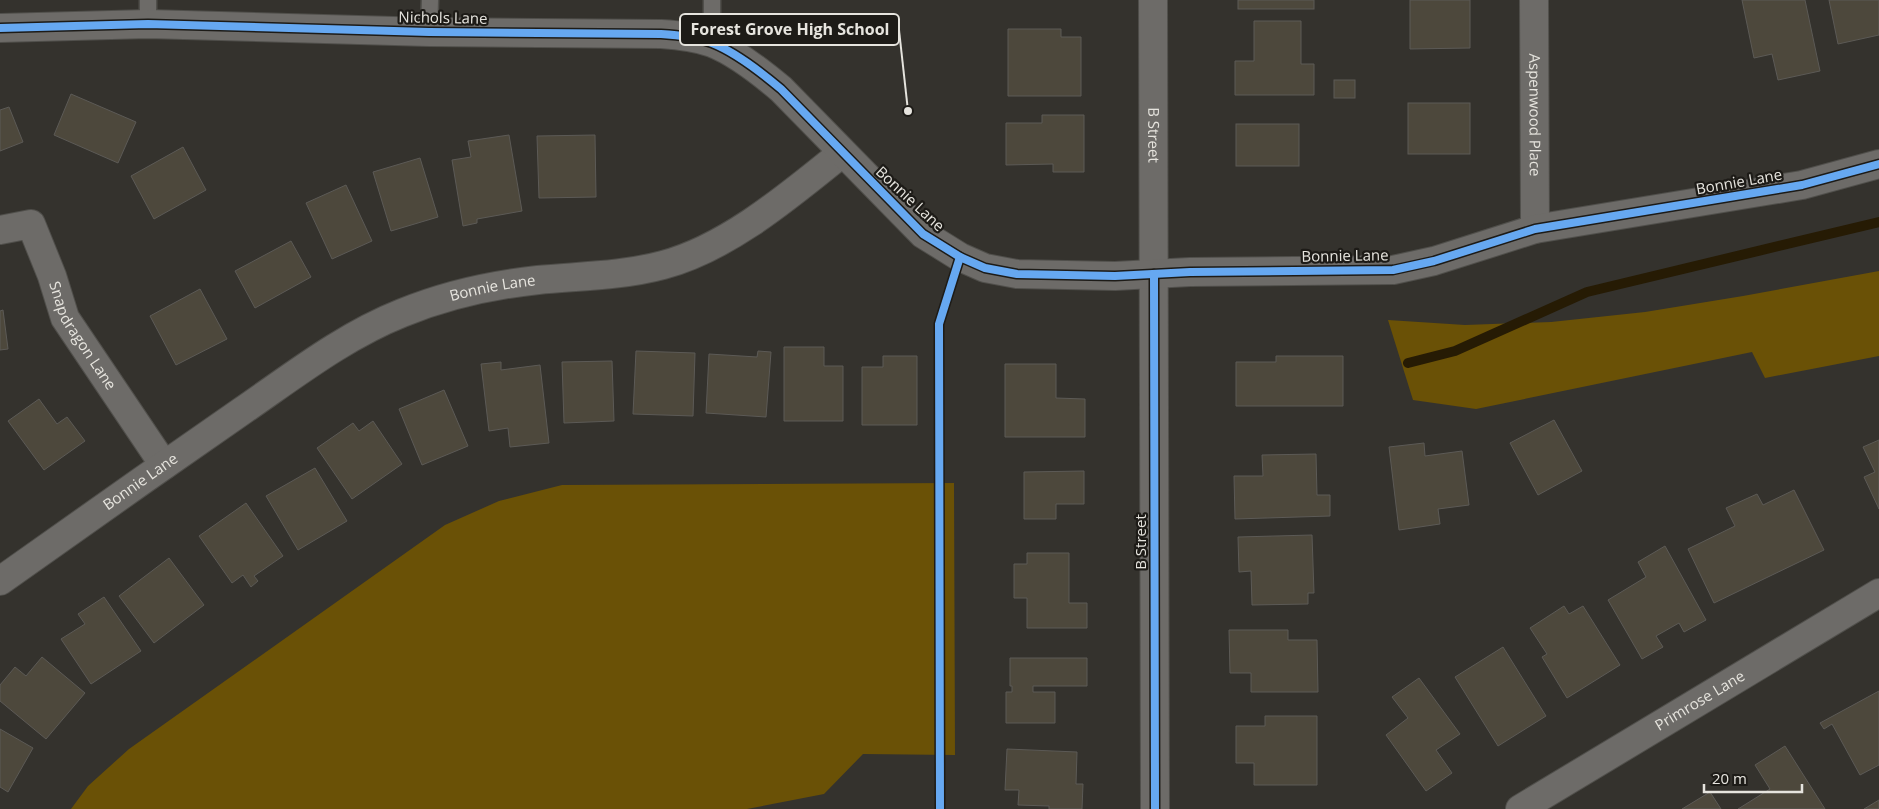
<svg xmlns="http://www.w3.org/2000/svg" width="1879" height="809" font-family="'Open Sans',sans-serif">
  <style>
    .green { fill: #6a5106 }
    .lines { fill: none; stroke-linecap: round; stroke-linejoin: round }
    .stream { stroke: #261b04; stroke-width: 10 }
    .building { fill: #4d483c; stroke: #5c5a56 }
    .lane-casing { stroke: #504f4b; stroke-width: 19 }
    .street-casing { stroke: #504f4b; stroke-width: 30 }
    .secondary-casing { stroke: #504f4b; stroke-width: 30 }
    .lane { stroke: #6d6b68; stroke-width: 16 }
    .street { stroke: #6d6b68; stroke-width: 28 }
    .secondary { stroke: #6d6b68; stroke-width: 28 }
    .cycleway-casing { stroke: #1d1b17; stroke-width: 11 }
    .cycleway { stroke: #66a8f1; stroke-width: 8 }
    .labels { text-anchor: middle; stroke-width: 4.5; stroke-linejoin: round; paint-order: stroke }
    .street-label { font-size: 15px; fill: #e6e4de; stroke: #1d1b17 }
    .leader { fill: none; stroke: #e6e4de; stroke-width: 2 }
    .callout-dot { fill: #e6e4de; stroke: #1d1b17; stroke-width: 2 }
    .callout { fill: #1d1b17; stroke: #e6e4de; stroke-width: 2 }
    .callout-label { font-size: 16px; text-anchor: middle; font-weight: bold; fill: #e6e4de }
  </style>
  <rect width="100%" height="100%" fill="#34322d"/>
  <!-- green -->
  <g class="green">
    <polygon points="1879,271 1879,356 1765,378 1752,352 1476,409 1413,400 1388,320 1465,325 1551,322 1645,312 1743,296"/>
    <polygon points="954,483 955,755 863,754 824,794 747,809 71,809 88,786 129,749 445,525 499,501 562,485"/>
  </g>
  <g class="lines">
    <!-- stream -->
    <polyline class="stream" points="1408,363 1455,351 1587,292 1879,222"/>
  </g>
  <!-- building -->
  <g class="building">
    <rect x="1238" y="0" width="76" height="9"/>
    <polygon points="1410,0 1470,0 1470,48 1410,49"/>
    <polygon points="1742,0 1805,0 1820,71 1778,80 1772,54 1754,58"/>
    <polygon points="1829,0 1879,0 1879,35 1838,44"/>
    <polygon points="1254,21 1301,21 1301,64 1314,64 1314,95 1235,95 1235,61 1254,61"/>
    <polygon points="1008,29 1061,29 1061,37 1081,37 1081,96 1008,96"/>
    <rect x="1334" y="80" width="21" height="18"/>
    <polygon points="71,94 136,122 118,163 54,135"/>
    <rect x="1408" y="103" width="62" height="51"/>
    <polygon points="9,107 23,142 0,151 0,110"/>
    <polygon points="1042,115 1084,115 1084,172 1053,172 1053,164 1006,165 1006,123 1042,123"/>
    <rect x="1236" y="124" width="63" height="42"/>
    <polygon points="509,135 522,211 477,219 477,223 463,226 452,160 471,157 468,141"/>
    <polygon points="595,135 596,197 539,198 537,136"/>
    <polygon points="183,147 206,190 154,219 131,176"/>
    <polygon points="420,158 438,217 391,231 373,172"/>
    <polygon points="346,185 372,241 332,259 306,203"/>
    <polygon points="291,241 311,277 255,308 235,271"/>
    <polygon points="200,289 227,339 176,365 150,316"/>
    <polygon points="3,310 8,349 0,350 0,311"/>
    <polygon points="784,347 824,347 824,366 843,366 843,421 784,421"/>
    <polygon points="636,351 695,353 693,416 633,414"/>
    <polygon points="758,351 771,352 766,417 706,413 709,354 757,357"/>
    <polygon points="883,356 917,356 917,425 862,425 862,367 883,367"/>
    <polygon points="1276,356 1343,356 1343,406 1236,406 1236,362 1276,362"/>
    <polygon points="612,361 614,421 564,423 562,362"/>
    <polygon points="501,362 501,370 540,365 549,443 510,447 508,428 489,431 481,364"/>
    <polygon points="1005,364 1056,364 1056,398 1085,399 1085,437 1005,437"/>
    <polygon points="444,390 468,446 422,465 399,409"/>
    <polygon points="39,399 57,424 67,417 85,441 44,470 8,421"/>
    <polygon points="1554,420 1582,471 1538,495 1510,443"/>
    <polygon points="373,421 402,464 352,499 317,448 353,423 359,431"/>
    <polygon points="1879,440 1879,509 1864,477 1875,472 1863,447"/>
    <polygon points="1424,443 1425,456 1462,451 1469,505 1438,509 1440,524 1399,530 1389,447"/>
    <polygon points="1316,454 1317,495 1330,495 1330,516 1235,519 1234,476 1263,476 1262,455"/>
    <polygon points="315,468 347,521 298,550 266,496"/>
    <polygon points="1084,471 1084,504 1056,504 1056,519 1024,519 1024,472"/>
    <polygon points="1794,490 1824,550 1714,603 1688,549 1735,526 1726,508 1757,494 1763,505"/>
    <polygon points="246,503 283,556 254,576 258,581 251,587 243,575 232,583 199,536"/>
    <polygon points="1312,535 1314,593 1308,593 1308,604 1252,605 1251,571 1239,572 1238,537"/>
    <polygon points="1665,546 1706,620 1684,632 1679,623 1656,636 1663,647 1642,659 1608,600 1646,577 1638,562"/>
    <polygon points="1027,553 1069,553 1069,603 1087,603 1087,628 1027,628 1027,598 1014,598 1014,564 1027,564"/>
    <polygon points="169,558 204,605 154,643 119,596"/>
    <polygon points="104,597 141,651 91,684 61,639 85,624 78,614"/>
    <polygon points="1564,606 1569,614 1583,606 1620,665 1567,698 1542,657 1547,654 1530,628"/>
    <polygon points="1229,630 1288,630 1288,640 1317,640 1318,692 1251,692 1251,673 1230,673"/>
    <polygon points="1503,647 1546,716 1498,746 1455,677"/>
    <polygon points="42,657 85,693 46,739 0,701 0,685 15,667 26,676"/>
    <polygon points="1010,658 1087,658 1087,686 1033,686 1033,692 1055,692 1055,723 1006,723 1006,692 1012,692 1012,686 1010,686"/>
    <polygon points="1419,678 1460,734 1436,750 1452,773 1426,791 1386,735 1408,718 1392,697"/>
    <polygon points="1879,691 1879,765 1860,775 1832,724 1824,729 1820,723"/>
    <polygon points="1265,716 1317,716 1317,785 1254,785 1254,763 1236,763 1236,726 1265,726"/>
    <polygon points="0,729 33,748 8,792 0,787"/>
    <polygon points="1785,746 1825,809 1738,809 1770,789 1755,765"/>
    <polygon points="1007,749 1077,752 1076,784 1083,784 1082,809 1049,809 1049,806 1018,805 1019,790 1005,790"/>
    <polygon points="1710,792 1721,809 1682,809"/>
    <polygon points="1879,800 1879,809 1864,809"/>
  </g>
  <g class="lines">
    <!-- lane casing -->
    <g class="lane-casing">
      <g id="lane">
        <polyline points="148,0 148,24"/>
        <polyline points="712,0 712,43"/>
        <polyline points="429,32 430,0"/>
      </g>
    </g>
    <!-- street casing -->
    <g class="street-casing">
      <g id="street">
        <path id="s1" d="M1153,0L1155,809"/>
        <path id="s2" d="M1534,0L1535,229"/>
        <path id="s3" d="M0,230L31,224L52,276L65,318L164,465"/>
        <path id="s4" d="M0,581C80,524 161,467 242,411C293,376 344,336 402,313C446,295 491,285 538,280C580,276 622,276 663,265C728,248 791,194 842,153"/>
        <path id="s5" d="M1520,809L1879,593"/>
      </g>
    </g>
    <!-- secondary casing -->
    <g class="secondary-casing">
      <path id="secondary" d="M0,28L148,24L429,32L661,34C678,35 696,37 712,43C735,52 762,73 781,89L923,234L960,257L985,268L1017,274L1115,276L1190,272L1393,270L1434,261L1535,229L1802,185L1879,164"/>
    </g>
    <!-- lane -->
    <use href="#lane" class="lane"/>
    <!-- street -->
    <use href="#street" class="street"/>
    <!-- secondary -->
    <use href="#secondary" class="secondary"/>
    <!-- cycleway casing -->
    <g class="cycleway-casing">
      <g id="cycleway">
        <path d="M0,28L148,24L429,32L661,34C678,35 696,37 712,43C735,52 762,73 781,89L923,234L960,257L985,268L1017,274L1115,276L1190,272L1393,270L1434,261L1535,229L1802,185L1879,164"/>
        <polyline points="1154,274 1155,809"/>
        <polyline points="940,809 939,324 960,257"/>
      </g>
    </g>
    <!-- cycleway -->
    <use href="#cycleway" class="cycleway"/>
  </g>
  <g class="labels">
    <!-- street labels -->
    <g class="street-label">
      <text transform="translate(443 18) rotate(1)" y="5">Nichols Lane</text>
      <text dy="5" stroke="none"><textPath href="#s2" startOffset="115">Aspenwood Place</textPath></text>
      <text dy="5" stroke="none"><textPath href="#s1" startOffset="135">B Street</textPath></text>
      <text transform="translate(1739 182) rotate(-10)" y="5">Bonnie Lane</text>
      <text transform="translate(910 199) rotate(43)" y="5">Bonnie Lane</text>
      <text transform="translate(1345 256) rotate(-1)" y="5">Bonnie Lane</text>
      <text dy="5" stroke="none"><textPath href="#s4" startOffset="578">Bonnie Lane</textPath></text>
      <text dy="5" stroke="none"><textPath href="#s3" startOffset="155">Snapdragon Lane</textPath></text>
      <text dy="5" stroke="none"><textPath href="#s4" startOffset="172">Bonnie Lane</textPath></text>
      <text transform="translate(1141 542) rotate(-90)" y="5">B Street</text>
      <text dy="5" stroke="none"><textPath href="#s5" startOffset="210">Primrose Lane</textPath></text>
    </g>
  </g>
  <!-- callouts -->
  <path class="leader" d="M908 111L899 30"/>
  <circle class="callout-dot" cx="908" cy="111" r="5"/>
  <rect class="callout" x="680" y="14" width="219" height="31" rx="5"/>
  <g class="callout-label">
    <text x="790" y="35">Forest Grove High School</text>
  </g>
  <!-- scale -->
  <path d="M1704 784v8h98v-8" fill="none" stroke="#e6e4de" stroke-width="2.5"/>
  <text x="1712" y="784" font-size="15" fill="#e6e4de" stroke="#1d1b17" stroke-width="4" paint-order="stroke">20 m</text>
</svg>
